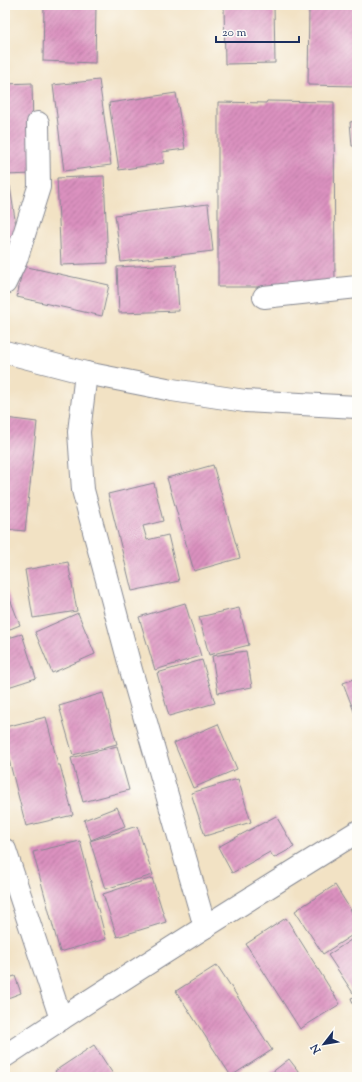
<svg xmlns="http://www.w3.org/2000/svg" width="362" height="1082" font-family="'Sorts Mill Goudy',serif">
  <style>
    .building { fill: url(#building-hatch) }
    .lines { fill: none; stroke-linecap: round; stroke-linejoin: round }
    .minor-casing { stroke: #868891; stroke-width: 24 }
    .minor { stroke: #fff; stroke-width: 22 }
  </style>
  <defs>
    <pattern id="building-hatch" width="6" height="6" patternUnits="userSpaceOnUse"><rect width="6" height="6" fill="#db91bf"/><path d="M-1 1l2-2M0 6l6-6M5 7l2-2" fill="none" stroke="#b1779e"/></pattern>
  </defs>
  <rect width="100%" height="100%" fill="#fdfcf7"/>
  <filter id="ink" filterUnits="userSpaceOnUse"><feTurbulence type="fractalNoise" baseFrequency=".025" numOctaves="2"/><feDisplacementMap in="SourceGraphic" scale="8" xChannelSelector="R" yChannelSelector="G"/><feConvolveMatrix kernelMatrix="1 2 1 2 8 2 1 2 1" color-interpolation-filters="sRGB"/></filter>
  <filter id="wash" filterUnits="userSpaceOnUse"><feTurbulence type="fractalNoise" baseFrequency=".012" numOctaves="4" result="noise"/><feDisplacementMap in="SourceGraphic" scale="16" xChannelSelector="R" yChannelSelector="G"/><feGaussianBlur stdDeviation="0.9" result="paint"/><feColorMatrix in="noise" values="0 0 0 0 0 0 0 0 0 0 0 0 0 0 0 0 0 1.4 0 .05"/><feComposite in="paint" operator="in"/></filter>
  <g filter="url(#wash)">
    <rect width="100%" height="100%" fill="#f2e2c4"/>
    <g id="blocks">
      <!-- building -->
      <g class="building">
        <polygon points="44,5 96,5 95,63 43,61"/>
        <polygon points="224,5 274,5 275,63 225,64"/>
        <polygon points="309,5 357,5 357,86 308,85"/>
        <polygon points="99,80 111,165 64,171 53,85"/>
        <polygon points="32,83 34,174 5,175 5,84"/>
        <polygon points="176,93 185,149 162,152 164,163 119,170 109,103"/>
        <polygon points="267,101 334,102 335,289 258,289 258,287 218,287 218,102 266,103"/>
        <polygon points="357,121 357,146 352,146 350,122"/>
        <polygon points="104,176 108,263 61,265 57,178"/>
        <polygon points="10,186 19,246 5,247 5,187"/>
        <polygon points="208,204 213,251 121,262 115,215"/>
        <polygon points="176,264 179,311 119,313 117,267"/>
        <polygon points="23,266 109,285 102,316 17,297"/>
        <polygon points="5,418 37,422 25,531 5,529"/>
        <polygon points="213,465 240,558 194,571 167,478"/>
        <polygon points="154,483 163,521 143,526 147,540 168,535 179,581 132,591 108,494"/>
        <polygon points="68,562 77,611 33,618 25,570"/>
        <polygon points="5,586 20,625 5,631"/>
        <polygon points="185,603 201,656 155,670 139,617"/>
        <polygon points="239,608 249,645 209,655 199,617"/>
        <polygon points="78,613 95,654 52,673 35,632"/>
        <polygon points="22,634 36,678 5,688 5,639"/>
        <polygon points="246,651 252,687 218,693 212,656"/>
        <polygon points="202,660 215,703 169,716 157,673"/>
        <polygon points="357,678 357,719 343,683"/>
        <polygon points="103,693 117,744 73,755 59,706"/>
        <polygon points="46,717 58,765 60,765 73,815 26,826 5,744 5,727"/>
        <polygon points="218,724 237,769 193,788 174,743"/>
        <polygon points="117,746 129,790 83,802 71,758"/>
        <polygon points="238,779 251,822 205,836 191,793"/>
        <polygon points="117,807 125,826 91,840 84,820"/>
        <polygon points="276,816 294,847 274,858 270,852 232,873 218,847"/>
        <polygon points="137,826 153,875 105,889 90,841"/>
        <polygon points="80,841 106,939 60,952 33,852"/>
        <polygon points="152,878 166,922 117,937 103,894"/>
        <polygon points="335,885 357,920 357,932 323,954 295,911"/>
        <polygon points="286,918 340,1004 300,1029 246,944"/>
        <polygon points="357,936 357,991 353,993 328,955"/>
        <polygon points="217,965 272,1050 231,1076 176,991"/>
        <polygon points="15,976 21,993 5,999 5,979"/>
        <polygon points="357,996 357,1014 351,998"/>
        <polygon points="94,1045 115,1077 59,1077 55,1071"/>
        <polygon points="289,1059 302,1076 301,1077 266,1077"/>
      </g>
    </g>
  </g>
  <g filter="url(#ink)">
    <use href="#blocks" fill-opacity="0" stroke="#868891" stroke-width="1"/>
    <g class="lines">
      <!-- minor casing -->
      <g class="minor-casing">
        <g id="minor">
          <polyline points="5,283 16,260 39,187 38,123"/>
          <polyline points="264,297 357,287"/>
          <polyline points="5,352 86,373 172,390 245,401 357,407"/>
          <polyline points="86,373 79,432 83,490 131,670 205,927"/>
          <polyline points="5,850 61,1019"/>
          <path d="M5,1056C121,979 239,905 357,832"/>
        </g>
      </g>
      <!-- minor -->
      <use href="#minor" class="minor"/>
    </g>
  </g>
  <!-- margin -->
  <rect width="362" height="1082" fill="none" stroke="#fdfcf7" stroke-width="20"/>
  <!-- north arrow -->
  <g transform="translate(324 1044) rotate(239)" stroke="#fdfcf7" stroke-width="3" paint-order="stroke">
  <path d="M0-3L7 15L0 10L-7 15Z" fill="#1b2f5e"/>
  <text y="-6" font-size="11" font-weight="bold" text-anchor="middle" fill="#1b2f5e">N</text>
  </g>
  <!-- scale -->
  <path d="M216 36v6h83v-6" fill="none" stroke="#1b2f5e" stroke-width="2"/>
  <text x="222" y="36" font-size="12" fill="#1b2f5e" stroke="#fdfcf7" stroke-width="3" paint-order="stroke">20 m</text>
</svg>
